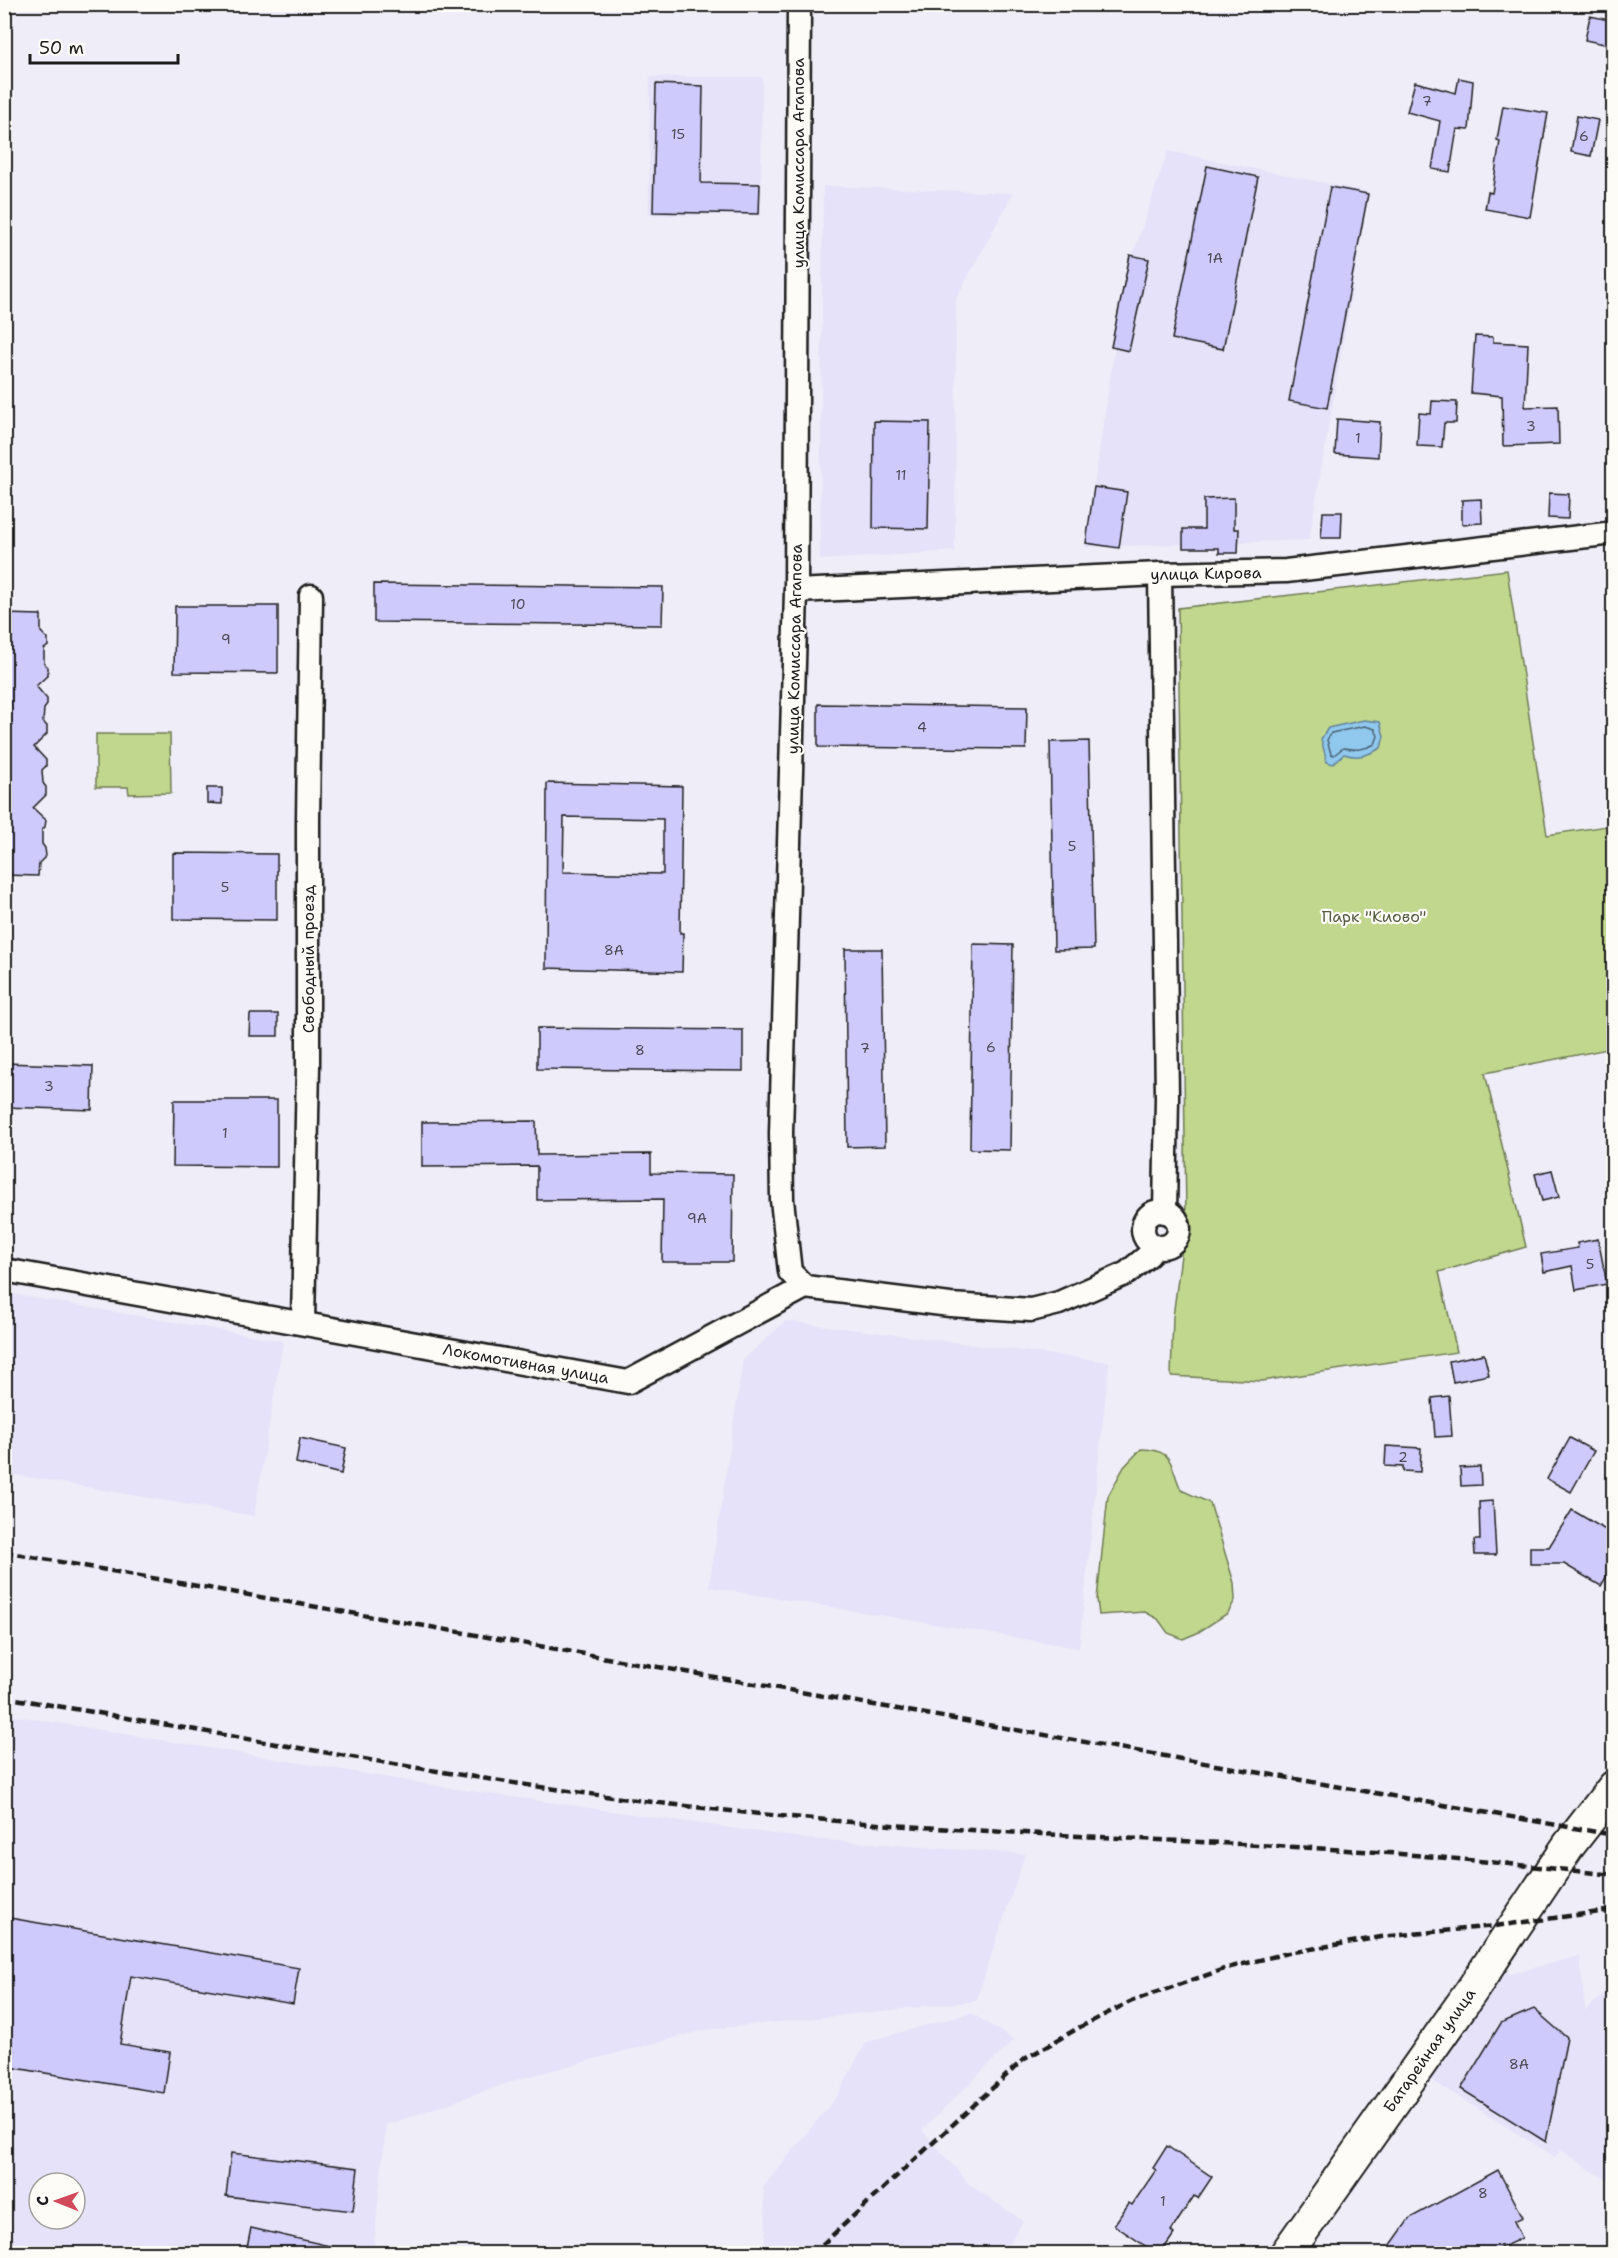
<svg xmlns="http://www.w3.org/2000/svg" width="1618" height="2258" font-family="'Shantell Sans',sans-serif">
  <style>
    .built { fill: #e5e2f9; fill-rule: evenodd }
    .green { fill: #c1d78d; stroke: #6e7a54; stroke-width: 1.5 }
    .water { fill: #90c8ee; stroke: #62839a; stroke-width: 1.5 }
    .lines { fill: none; stroke-linecap: round; stroke-linejoin: round }
    .shore { stroke: #4a6170; stroke-width: 1.5 }
    .building { fill: #cfcafc; stroke: #1c1c1c; stroke-width: 1.5; fill-rule: evenodd }
    .minor-casing { stroke: #1c1c1c; stroke-width: 27 }
    .secondary-casing { stroke: #1c1c1c; stroke-width: 36 }
    .minor { stroke: #fdfcf7; stroke-width: 22 }
    .secondary { stroke: #fdfcf7; stroke-width: 32 }
    .rail { stroke: #1c1c1c; stroke-width: 4.5; stroke-dasharray: 9 4.5; stroke-linecap: butt }
    .labels { text-anchor: middle; stroke-width: 4.5; stroke-linejoin: round; paint-order: stroke }
    .number-label { font-size: 14px; fill: #494854 }
    .street-label { font-size: 16px; fill: #1c1c1c; stroke: #fdfcf7 }
    .park-label { font-size: 16px; fill: #565d44; stroke: #fdfcf7 }
  </style>
  <rect width="100%" height="100%" fill="#efedf8"/>
  <filter id="ink" filterUnits="userSpaceOnUse"><feTurbulence type="fractalNoise" baseFrequency=".0167" numOctaves="2"/><feDisplacementMap in="SourceGraphic" scale="12" xChannelSelector="R" yChannelSelector="G"/><feConvolveMatrix kernelMatrix="1 2 1 2 8 2 1 2 1" color-interpolation-filters="sRGB"/></filter>
  <g filter="url(#ink)">
    <!-- built -->
    <g class="built">
      <polygon points="650,77 762,77 761,215 649,215"/>
      <polygon points="1168,151 1369,192 1309,540 1085,547 1125,278"/>
      <polygon points="823,186 1013,193 956,299 955,551 820,560"/>
      <polygon points="5,1293 283,1341 254,1516 5,1473"/>
      <polygon points="786,1321 1109,1362 1079,1648 709,1587 743,1360"/>
      <path d="M4,1714L456,1789L808,1839L1025,1854L976,2001L704,2030L519,2079L386,2125L373,2253H5ZM39,2183H75V2219H39Z"/>
      <polygon points="1580,1956 1585,2011 1613,1986 1613,2184 1560,2150 1555,2157 1430,2079 1501,1967 1510,1974"/>
      <polygon points="971,2013 1014,2040 922,2130 969,2184 1023,2221 1003,2253 764,2253 766,2221 763,2187 838,2095 866,2042"/>
    </g>
    <!-- green -->
    <g class="green">
      <polygon points="1507,570 1547,835 1613,825 1613,1048 1485,1073 1526,1247 1439,1272 1457,1352 1262,1381 1171,1376 1173,1317 1186,1217 1178,608"/>
      <polygon points="96,734 170,734 171,793 129,794 128,787 96,787"/>
      <path d="M1141,1449C1175,1450 1169,1463 1181,1490L1210,1503L1234,1583L1235,1600L1228,1613L1197,1633L1183,1639L1168,1633L1158,1619L1145,1612L1099,1615L1097,1599L1108,1496L1124,1467Z"/>
    </g>
    <!-- water -->
    <path class="water" d="M1364,720L1380,722L1384,736L1381,748C1368,755 1358,759 1344,754L1333,764L1327,762L1321,739L1328,728Z"/>
    <g class="lines">
      <!-- shore -->
      <path class="shore" d="M1365,726L1375,729L1378,736L1375,744C1364,750 1356,750 1343,748L1334,755L1331,754L1327,740L1331,733Z"/>
    </g>
    <!-- building -->
    <g class="building">
      <polygon points="1590,16 1614,21 1614,46 1585,40"/>
      <polygon points="1459,78 1473,81 1469,130 1457,129 1450,172 1432,169 1440,121 1407,112 1415,82 1456,93"/>
      <polygon points="656,84 703,86 701,183 760,184 759,214 653,212"/>
      <polygon points="1503,106 1548,113 1530,217 1485,209 1488,192 1492,193 1500,141 1497,140"/>
      <polygon points="1577,116 1598,120 1591,156 1571,152"/>
      <polygon points="1207,166 1258,177 1223,349 1172,339"/>
      <polygon points="1330,187 1368,194 1327,408 1289,401"/>
      <polygon points="1130,255 1149,259 1129,351 1111,347"/>
      <polygon points="1475,336 1493,337 1493,342 1528,344 1525,407 1558,406 1559,444 1503,446 1502,396 1471,393"/>
      <polygon points="1432,401 1457,402 1456,423 1444,423 1442,447 1417,446 1419,413 1431,414"/>
      <polygon points="1337,419 1380,422 1378,457 1335,454"/>
      <polygon points="874,421 930,422 928,529 873,528"/>
      <polygon points="1094,487 1127,492 1119,548 1086,543"/>
      <polygon points="1549,493 1569,494 1568,519 1548,518"/>
      <polygon points="1234,498 1234,529 1239,529 1238,553 1219,553 1219,548 1183,548 1183,529 1204,529 1204,499"/>
      <polygon points="1481,499 1482,523 1462,524 1462,500"/>
      <polygon points="1323,512 1342,512 1341,538 1321,538"/>
      <polygon points="374,584 663,587 662,625 374,622"/>
      <polygon points="175,606 278,606 278,673 174,672"/>
      <polygon points="4,614 41,615 41,632 48,639 48,646 44,649 44,663 48,667 48,675 36,686 47,699 47,705 44,709 43,722 47,726 47,734 34,747 46,760 46,766 42,770 43,783 46,787 46,795 33,808 46,820 45,827 42,830 42,844 45,848 46,856 39,863 38,876 4,875"/>
      <polygon points="818,704 1027,707 1026,749 818,747"/>
      <polygon points="1089,741 1094,949 1054,950 1050,742"/>
      <path d="M547,783L682,786L680,933H683L682,972L546,968ZM564,817L663,819V874L563,872Z"/>
      <polygon points="207,788 222,788 222,804 207,803"/>
      <polygon points="173,853 277,854 277,920 173,919"/>
      <polygon points="973,944 1013,945 1010,1150 970,1149"/>
      <polygon points="845,949 882,949 885,1146 847,1147"/>
      <polygon points="250,1014 278,1014 278,1036 249,1036"/>
      <polygon points="537,1028 743,1030 743,1071 537,1069"/>
      <polygon points="4,1063 93,1066 92,1110 4,1107"/>
      <polygon points="174,1100 277,1100 277,1167 173,1166"/>
      <polygon points="536,1121 537,1155 651,1154 651,1173 733,1174 732,1262 662,1262 663,1199 537,1200 537,1166 422,1167 422,1122"/>
      <polygon points="1552,1170 1559,1197 1542,1201 1535,1174"/>
      <polygon points="1598,1239 1607,1284 1576,1290 1572,1266 1544,1272 1541,1254 1578,1248 1577,1243"/>
      <polygon points="1484,1354 1489,1375 1453,1382 1449,1361"/>
      <polygon points="1449,1396 1452,1436 1435,1437 1432,1398"/>
      <polygon points="300,1438 346,1448 341,1474 296,1463"/>
      <polygon points="1570,1438 1594,1451 1571,1492 1547,1479"/>
      <polygon points="1386,1446 1421,1448 1420,1472 1403,1471 1403,1467 1385,1466"/>
      <polygon points="1480,1467 1481,1485 1461,1486 1460,1468"/>
      <polygon points="1493,1501 1496,1555 1475,1555 1474,1540 1480,1540 1479,1502"/>
      <polygon points="1572,1510 1614,1535 1614,1564 1601,1586 1564,1564 1530,1564 1530,1547 1549,1547"/>
      <polygon points="4,1917 299,1968 293,2004 131,1976 120,2044 170,2052 164,2093 4,2066"/>
      <polygon points="1534,2009 1567,2038 1546,2142 1461,2089 1501,2023"/>
      <polygon points="1167,2146 1212,2177 1198,2198 1194,2196 1171,2231 1174,2234 1161,2253 1156,2253 1114,2225 1129,2203 1132,2205 1156,2170 1153,2168"/>
      <polygon points="231,2153 358,2168 353,2211 226,2196"/>
      <polygon points="1498,2170 1523,2217 1514,2221 1522,2238 1490,2253 1385,2253 1410,2218"/>
      <polygon points="251,2228 334,2247 333,2253 246,2253"/>
    </g>
    <g class="lines">
      <!-- minor casing -->
      <g class="minor-casing">
        <g id="minor">
          <polyline points="799,4 796,591 781,1133 782,1200 790,1272 805,1287"/>
          <polyline points="1160,574 1167,1097 1165,1212"/>
          <polyline points="796,591 1160,574 1286,571 1614,533"/>
          <circle cx="1161" cy="1229" r="18"/>
          <polyline points="4,1270 628,1382 805,1287 950,1305 1031,1310 1059,1303 1127,1273 1149,1255 1154,1246"/>
          <polyline points="303,1323 308,1066 308,820 311,596"/>
        </g>
      </g>
      <!-- secondary casing -->
      <g class="secondary-casing">
        <polyline id="secondary" points="1286,2254 1470,1993 1569,1845 1614,1787"/>
      </g>
      <!-- minor -->
      <use href="#minor" class="minor"/>
      <!-- secondary -->
      <use href="#secondary" class="secondary"/>
      <!-- rail -->
      <g class="rail">
        <polyline points="4,1552 1614,1835"/>
        <path d="M4,1697C240,1736 474,1783 712,1809C928,1833 1145,1837 1362,1851C1446,1857 1530,1866 1614,1875"/>
        <polyline points="812,2254 1023,2060 1080,2027 1132,2001 1227,1968 1288,1953 1381,1937 1495,1926 1614,1910"/>
      </g>
    </g>
  </g>
  <g class="labels">
    <!-- number labels -->
    <g class="number-label">
      <text x="1427" y="106">7</text>
      <text x="678" y="139">15</text>
      <text x="1584" y="141">6</text>
      <text x="1215" y="263">1А</text>
      <text x="1531" y="431">3</text>
      <text x="1358" y="443">1</text>
      <text x="901" y="480">11</text>
      <text x="518" y="609">10</text>
      <text x="226" y="644">9</text>
      <text x="922" y="732">4</text>
      <text x="1072" y="851">5</text>
      <text x="225" y="892">5</text>
      <text x="614" y="955">8А</text>
      <text x="991" y="1052">6</text>
      <text x="865" y="1053">7</text>
      <text x="640" y="1055">8</text>
      <text x="49" y="1091">3</text>
      <text x="225" y="1138">1</text>
      <text x="697" y="1223">9А</text>
      <text x="1590" y="1269">5</text>
      <text x="1403" y="1462">2</text>
      <text x="1519" y="2069">8А</text>
      <text x="1483" y="2198">8</text>
      <text x="1163" y="2206">1</text>
    </g>
    <!-- street labels -->
    <g class="street-label">
      <text transform="translate(798 163) rotate(-90)" y="6">улица Комиссара Агапова</text>
      <text transform="translate(1206 573) rotate(-1)" y="6">улица Кирова</text>
      <text transform="translate(794 649) rotate(-89)" y="6">улица Комиссара Агапова</text>
      <text transform="translate(308 959) rotate(-90)" y="6">Свободный проезд</text>
      <text transform="translate(526 1363) rotate(10)" y="6">Локомотивная улица</text>
      <text transform="translate(1429 2050) rotate(-55)" y="6">Батарейная улица</text>
    </g>
    <!-- park labels -->
    <g class="park-label">
      <text x="1374" y="922">Парк "Киово"</text>
    </g>
  </g>
  <!-- margin -->
  <rect width="1618" height="2258" fill="none" stroke="#fdfcf7" stroke-width="24"/>
  <rect x="12" y="12" width="1594" height="2234" fill="none" stroke="#1c1c1c" stroke-width="2" filter="url(#ink)"/>
  <!-- north arrow -->
  <g transform="translate(57 2201) rotate(271)"><circle r="28" fill="#fdfcf7" stroke="#a3a29f" stroke-width="1.5"/>
  <path d="M0-4.5L10 22L0 15L-10 22Z" fill="#d1495b"/>
  <text y="-9" font-size="16" font-weight="bold" text-anchor="middle" fill="#1c1c1c">С</text>
  </g>
  <!-- scale -->
  <path d="M30 54v9h148v-9" fill="none" stroke="#1c1c1c" stroke-width="3"/>
  <text x="39" y="54" font-size="18" fill="#1c1c1c" stroke="#fdfcf7" stroke-width="4.5" paint-order="stroke">50 m</text>
</svg>
